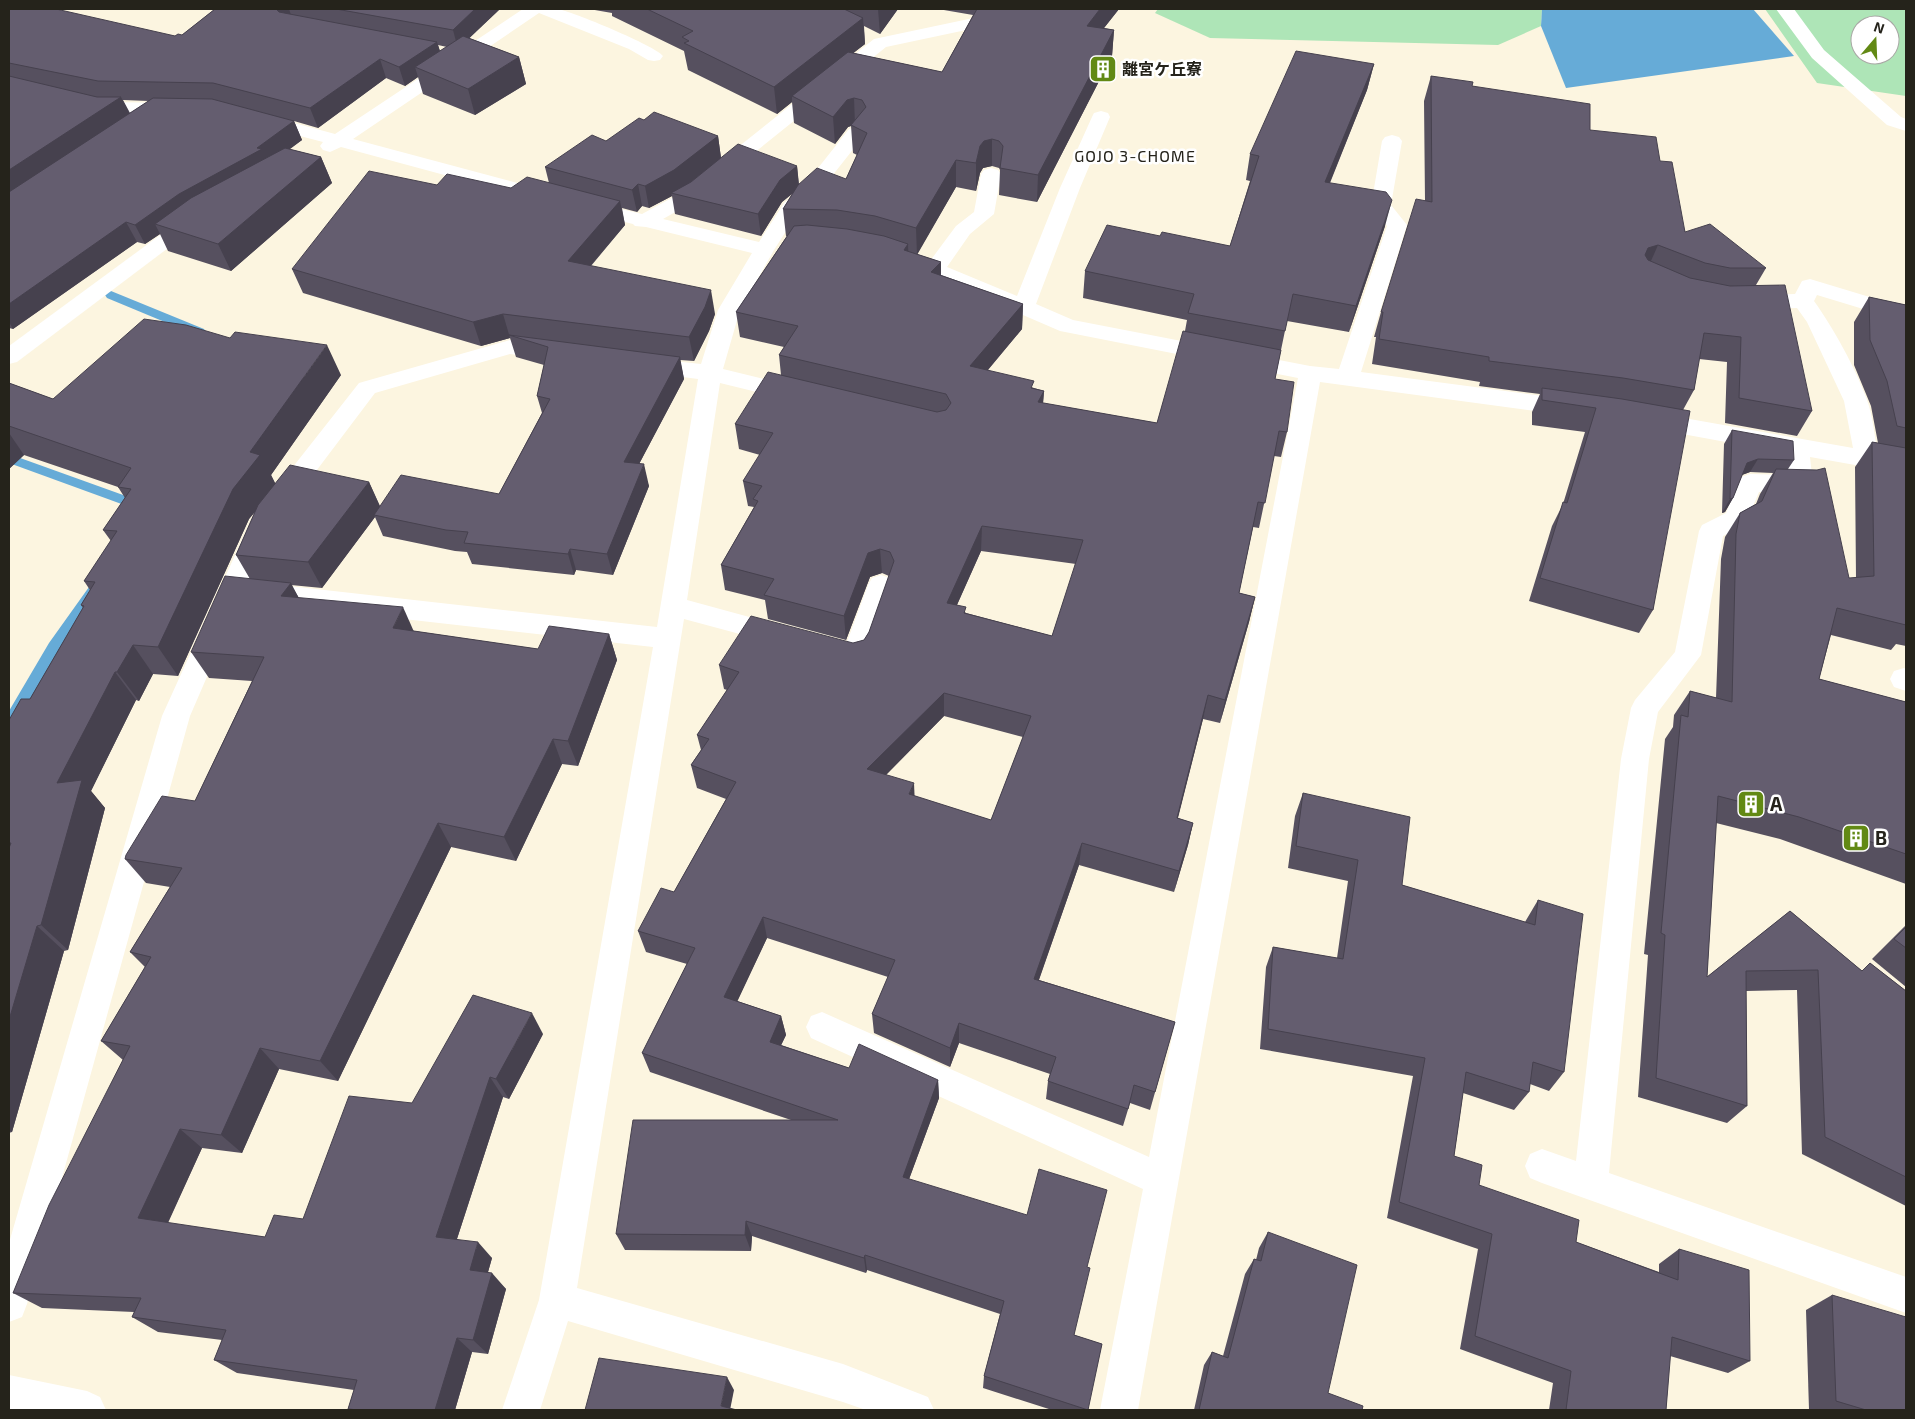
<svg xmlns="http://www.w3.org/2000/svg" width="1915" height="1419" font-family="'Exo 2','Noto Sans JP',sans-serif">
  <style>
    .green { fill: #aee5b7; fill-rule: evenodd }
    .water { fill: #66abd7 }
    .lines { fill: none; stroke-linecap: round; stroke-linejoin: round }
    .stream { fill: #66abd7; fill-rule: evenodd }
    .minor { fill: #fff; fill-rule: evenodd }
    .wall { fill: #56505f; fill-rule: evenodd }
    .shaded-wall { fill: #46414e }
    .building { fill: #645d6f; stroke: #46414e; fill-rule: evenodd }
    .labels { text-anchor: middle; stroke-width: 5; stroke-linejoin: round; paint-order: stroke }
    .far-poi-label { font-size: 16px; font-weight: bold; fill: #25231b; stroke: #fff; text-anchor: start }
    .far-neighbourhood-label { font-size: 16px; letter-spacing: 1px; fill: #25231b; stroke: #fff }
    .poi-label { font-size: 19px; font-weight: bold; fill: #25231b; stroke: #fff; text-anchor: start }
  </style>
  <rect width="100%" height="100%" fill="#fcf5e0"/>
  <!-- green -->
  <g class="green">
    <polygon points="1158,9 1542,9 1541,26 1498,45 1210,38 1155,13"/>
    <path d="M1765,9H1906V96L1817,83ZM1860,25H1890V55H1860Z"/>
  </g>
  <!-- water -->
  <polygon class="water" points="1542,9 1753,9 1794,56 1566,88 1541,26"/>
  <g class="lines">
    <!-- stream -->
    <g class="stream">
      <polygon points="111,291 204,329 206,332 204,335 196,335 107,298 105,295 107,292"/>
      <polygon points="9,454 137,500 139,503 137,506 127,506 9,463"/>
      <polygon points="94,586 99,587 101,591 99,595 59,651 14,728 9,730 9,711 49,643 89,587"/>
    </g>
    <!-- minor -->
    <g class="minor">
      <path d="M523,9C534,9 546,7 558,9C571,11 656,46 663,56L660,60L654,61L648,60L629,49L539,13L353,139L555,193L558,197L555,201L548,203L541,201L341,147L330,152L323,150L320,146L323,142L254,124L252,120L254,116L261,114L335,134Z"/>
      <polygon points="1016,9 1034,9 1028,17 886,47 693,202 663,219 759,242 784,203 803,187 849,129 856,127 863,129 866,133 817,195 799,211 774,250 740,310 723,369 805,389 808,394 805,399 797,402 720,383 687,600 790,628 794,635 790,642 781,645 684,619 577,1288 843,1364 928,1397 934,1410 866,1410 843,1402 568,1321 540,1410 502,1410 539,1300 653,647 262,603 253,600 249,593 253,586 262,583 657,627 698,379 645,372 637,370 634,365 637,360 645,358 701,364 718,310 752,253 646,227 635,226 633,224 581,211 578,207 581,203 588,201 642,214 679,194 874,39"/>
      <polygon points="1776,9 1794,9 1824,50 1901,117 1906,119 1906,131 1887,125 1812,58"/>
      <polygon points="91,99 107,102 175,103 182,105 184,109 182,113 175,115 107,114 84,109 82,105 84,101"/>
      <polygon points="1101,111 1108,113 1110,117 1080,188 1036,304 1073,320 1310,366 1339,369 1387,226 1371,206 1382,141 1385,137 1392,135 1399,137 1402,141 1391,205 1407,225 1361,372 1573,400 1581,403 1585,408 1581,413 1573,416 1320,382 1138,1410 1100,1410 1143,1189 811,1038 806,1027 811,1016 822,1012 1149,1157 1298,378 1060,331 928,274 899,265 895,260 899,255 906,254 930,261 956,226 974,212 981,174 984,170 991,168 998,170 1001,174 994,214 970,234 947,267 1017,296 1060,188 1092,117 1094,113"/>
      <polygon points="193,214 200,216 203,220 200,224 17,362 9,364 9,346 186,216"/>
      <path d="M1810,279L1906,308V322L1817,295L1814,301C1834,329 1855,367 1867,400C1873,416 1874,435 1878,453L1906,458V474L1810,457L1813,484L1810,490L1801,493L1759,492L1745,525L1723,536L1701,655L1658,712L1649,759L1609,1173L1906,1277V1313L1542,1183L1530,1178L1525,1166L1530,1154L1542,1149L1576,1161L1621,759L1631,708L1635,700L1675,652L1699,531L1702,525L1726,513L1741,477L1750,474L1788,475L1786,453L1650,428L1642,426L1638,420L1642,414L1650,412L1853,448L1844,401L1807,322L1797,308L1751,309L1743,307L1740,302L1743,297L1751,295L1795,294L1802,281Z"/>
      <polygon points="510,340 558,347 561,352 558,357 550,359 510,354 375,393 292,503 283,506 274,503 271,497 274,491 359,383"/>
      <polygon points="258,522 267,525 270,531 190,716 27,1304 22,1317 9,1322 9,1243 162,716 246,531 249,525"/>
      <polygon points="881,575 890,578 894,585 865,662 856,665 826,656 822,649 826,642 835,639 847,642 868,585 872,578"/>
      <polygon points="1904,668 1906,669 1906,691 1894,687 1890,679 1894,671"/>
      <polygon points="9,1375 87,1391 100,1397 106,1410 9,1410"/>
    </g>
  </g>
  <!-- wall -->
  <g class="wall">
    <path d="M9,9L175,36L182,35L215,9H500L469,38L519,57L526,84L475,115L423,94L418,77L405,86L386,78L318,128L294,121L302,140L289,149L321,157L332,183L231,271L168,251L160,234L145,244L137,242L13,329L9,328ZM438,45L447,47L440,51ZM123,100L149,101L130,113Z"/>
    <path d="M589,9H898L880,34L864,26L865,44L853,53L942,72L973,15L938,9H1119L1104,28L1114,30L1112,56L1037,202L999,195L1000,170L999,168L992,166L983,168L980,173L976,191L956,187L917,254L941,262V275L1023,304L1022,329L988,370L1034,388L1044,391L1043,403L1157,423L1185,331L1187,320L1083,298L1085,271L1160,236L1230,246L1250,181L1246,180L1250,154L1374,64L1367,90L1330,183L1385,226L1349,332L1287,321L1275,379L1287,432L1281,457L1274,456L1259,528L1253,527L1239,593L1255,597L1249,622L1220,723L1203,719L1178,818L1193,823L1188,845L1174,892L1079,865L1039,980L1175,1022L1150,1110L1130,1103L1123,1126L1046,1099L1048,1081L1050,1074L959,1043L950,1067L874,1033L872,1014L888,977L767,938L737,1001L781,1016L786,1035L781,1045L849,1068L938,1080L939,1098L909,1179L1087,1267L1074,1335L1102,1344L1087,1410H1052L983,1388L984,1376L1000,1314L867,1270L866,1273L752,1236L751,1251L625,1250L616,1234L791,1120L650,1072L642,1053L687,964L646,952L638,931L674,892L726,799L697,788L691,765L701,750L697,735L727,690L724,689L719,665L853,643L864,640L869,632L889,576L882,573L870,577L846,640L768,619L765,600L725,590L721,565L754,507L748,506L743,481L760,455L739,449L735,424L781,375L779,355L784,347L740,337L736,312L787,236H786L783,209L792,194L782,202L761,236L675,214L672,196L649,208L642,206L637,212L622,208L625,225L591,266L715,314L709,331L694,361L680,360L684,379L639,464L649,486L613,575L576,570L574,575L472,564L467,552L455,551L383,536L375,517L322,588L291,585L299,598L414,631L538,649L609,634L617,660L578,766L562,764L516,861L451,847L338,1081L279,1069L242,1153L202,1148L168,1223L265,1237L303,1219L412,1103L543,1034L509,1099L503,1097L457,1239L492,1258L488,1272L506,1289L488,1354L472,1352L455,1410H350L348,1409L354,1390L237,1373L214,1360L222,1340L158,1332L132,1317L134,1312L42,1308L13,1293L123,1060L101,1041L145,967L130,952L170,887L146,883L125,859L195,801L252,681L209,678L191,652L250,579L236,555L255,512L249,519L178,676L153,674L139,701L136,700L91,791L105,808L68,950L64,951L12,1132L9,1133V720L30,699L83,608L81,605L90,590L84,581L111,541L103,530L125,498L118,487L24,455L9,469V383L53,399L341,375L271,475L275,483L369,482L380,506L499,494L542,413L537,396L544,365L516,357L510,338L481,346L303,293L292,269L437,185L511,188L549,183L545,167L606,141L644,120L718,136L721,158L797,166L799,184L846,179L857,155L853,153L851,126L848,127L835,144L794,123L792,102L777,114L688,70L684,51L612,16V13ZM981,551L1076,564L1052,636L966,613L957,605ZM944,716L1023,737L991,820L914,796L886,775Z"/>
    <polygon points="1431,76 1472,86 1590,130 1660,161 1685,232 1766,268 1756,285 1812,411 1797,436 1725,423 1727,362 1699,359 1694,390 1683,410 1653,610 1639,633 1529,601 1552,526 1563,504 1585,432 1532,425 1532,412 1540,394 1479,386 1480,382 1372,364 1376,337 1374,337 1381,312 1425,201 1424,101"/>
    <polygon points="1869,297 1906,305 1906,646 1896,644 1891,650 1831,635 1819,679 1906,702 1906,884 1780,839 1716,823 1707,977 1790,911 1862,971 1870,963 1906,991 1906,1206 1802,1154 1797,990 1746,991 1747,1106 1727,1123 1638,1097 1648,955 1644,954 1665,739 1673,727 1674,715 1690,691 1716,698 1721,559 1725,537 1740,513 1756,504 1760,494 1773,473 1750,472 1742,475 1733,498 1725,512 1722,513 1724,444 1732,430 1794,460 1788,469 1849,578 1856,578 1855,467 1872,442 1878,443 1871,406 1854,365 1854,322"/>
    <polygon points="1303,793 1402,885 1525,922 1538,900 1564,1072 1549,1091 1530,1084 1529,1092 1514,1110 1463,1093 1454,1156 1479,1185 1576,1242 1659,1272 1659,1264 1679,1249 1750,1361 1728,1373 1670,1356 1666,1410 1549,1410 1553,1383 1460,1349 1478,1249 1387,1218 1413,1076 1260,1049 1266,967 1273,947 1337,958 1348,881 1288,868 1295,816"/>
    <polygon points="1906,925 1906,987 1872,959"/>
    <polygon points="1268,1232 1328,1393 1362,1410 1194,1410 1204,1365 1212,1352 1223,1356 1245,1274 1254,1259 1256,1260 1259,1248"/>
    <polygon points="1832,1295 1906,1410 1809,1410 1806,1310"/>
  </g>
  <!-- shaded-wall -->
  <g class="shaded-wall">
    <polygon points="275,9 289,9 292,18 284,20"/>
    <polygon points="475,9 500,9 458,49 453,30"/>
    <polygon points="878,9 898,9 880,34"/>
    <polygon points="1100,9 1119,9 1085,52 1087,26"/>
    <polygon points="863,18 865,44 796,98 792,96 792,102 777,114 774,87"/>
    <polygon points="1114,30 1112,56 1037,202 1038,175"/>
    <polygon points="437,42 443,61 415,67 418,77 405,86 399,67"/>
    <polygon points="519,57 526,84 475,115 468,89"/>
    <polygon points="380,59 386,78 318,128 310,108"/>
    <polygon points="1374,64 1367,90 1319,209 1325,182"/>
    <polygon points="121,97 131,116 9,197 9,170"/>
    <polygon points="854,98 855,125 851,125 851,126 848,127 835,144 833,117 847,100"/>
    <polygon points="294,121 302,140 269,165 155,224 160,234 145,244 135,225 179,194 257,148"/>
    <polygon points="718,136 721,158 678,192 671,193 672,196 649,208 645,186"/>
    <polygon points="992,139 992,166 983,168 980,173 976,191 976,163 980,146 984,141"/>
    <polygon points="321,157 332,183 231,271 218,244"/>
    <polygon points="956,160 956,187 917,255 916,228"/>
    <polygon points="797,166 799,188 782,202 761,236 758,214 780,180"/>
    <polygon points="638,184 642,206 637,212 632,190"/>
    <polygon points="1392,200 1385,226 1349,332 1356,306"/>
    <polygon points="620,201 625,225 574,285 568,261"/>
    <polygon points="126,222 137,242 13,329 9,322 9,304"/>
    <polygon points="908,244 909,269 904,250"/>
    <polygon points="1658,245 1647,270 1636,273 1648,248"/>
    <polygon points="941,262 941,287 931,272"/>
    <polygon points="711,290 715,314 709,331 694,361 689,337"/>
    <polygon points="1023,304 1022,329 970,391 970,366"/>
    <polygon points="503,314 510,338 481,346 473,322"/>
    <polygon points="327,345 341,375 271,475 276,485 249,519 178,676 158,647 250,452"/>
    <polygon points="680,357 684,379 629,483 624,462"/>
    <polygon points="1044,391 1042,416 1038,402"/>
    <polygon points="9,433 24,455 9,469"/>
    <polygon points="1758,459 1750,472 1739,476 1747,463"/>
    <polygon points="644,464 649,486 613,575 607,554"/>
    <polygon points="369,482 381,509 374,515 375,517 322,588 308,562"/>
    <polygon points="1733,498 1725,512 1722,513 1730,499"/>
    <polygon points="982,526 981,551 947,627 947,603"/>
    <polygon points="570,549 576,570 574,575 568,554"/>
    <polygon points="880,549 882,573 870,577 846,640 844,616 868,553"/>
    <polygon points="291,583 305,610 281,596"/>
    <polygon points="1255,597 1249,622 1220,723 1225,700"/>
    <polygon points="403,607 415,634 393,628"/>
    <polygon points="609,634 617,660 578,766 568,741"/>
    <polygon points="133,645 153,674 139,701 117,672"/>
    <polygon points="115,672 136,700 91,791 105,808 68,950 41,925 57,783"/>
    <polygon points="944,693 944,716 869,792 867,769"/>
    <polygon points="1208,695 1203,719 1172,840 1177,818"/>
    <polygon points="553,739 562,764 516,861 504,837"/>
    <polygon points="914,783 915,806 909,794"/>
    <polygon points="438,823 451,847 338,1081 320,1061"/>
    <polygon points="1193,823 1188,845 1174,892 1179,871"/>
    <polygon points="1082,843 1079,865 1032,999 1034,979"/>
    <polygon points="763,917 767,938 730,1017 724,997"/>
    <polygon points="37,926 64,951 12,1132 9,1130 9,1020"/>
    <polygon points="532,1013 543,1034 509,1099 496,1079"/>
    <polygon points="781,1016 786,1035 774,1060 770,1042"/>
    <polygon points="959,1023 959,1043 950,1067 950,1048"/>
    <polygon points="260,1048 279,1069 242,1153 221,1135"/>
    <polygon points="490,1077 503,1097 452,1254 436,1237"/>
    <polygon points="938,1080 939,1098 904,1193 903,1177"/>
    <polygon points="180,1129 202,1148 162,1235 138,1218"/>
    <polygon points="746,1221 752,1236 751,1251 745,1235"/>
    <polygon points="478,1242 492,1258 484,1286 470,1270"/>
    <polygon points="865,1255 867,1270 866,1273 864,1258"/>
    <polygon points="492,1273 506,1289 488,1354 473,1340"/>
    <polygon points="457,1338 472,1352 455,1410 435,1410"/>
    <polygon points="727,1377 734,1390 730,1410 721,1406"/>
  </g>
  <!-- building -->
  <g class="building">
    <polygon points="9,9 56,9 175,36 178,34 182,35 215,9 276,9 279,12 437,42 399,67 380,59 310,108 213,83 98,81 9,63"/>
    <polygon points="336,9 475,9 453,30"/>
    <polygon points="647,9 844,9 863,18 774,87 684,43 689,41 682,37 693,31"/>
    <polygon points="977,9 1100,9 1087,26 1114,30 1038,175 1000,168 1003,146 999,141 992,139 984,141 980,146 976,163 956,160 916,228 875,216 837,210 783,209 798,185 817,168 846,179 867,133 851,125 866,107 862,100 854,98 847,100 833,117 792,96 848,52 942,72"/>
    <polygon points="463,36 519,57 468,89 415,67"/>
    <polygon points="1296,51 1374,64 1325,182 1386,192 1392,200 1356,306 1293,294 1285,331 1188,313 1194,294 1085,271 1107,225 1160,236 1162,232 1230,246 1259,156 1250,154"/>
    <polygon points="9,76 97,97 121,97 9,170"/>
    <polygon points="1431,76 1473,82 1472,86 1590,104 1590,130 1656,137 1660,161 1672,162 1685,232 1710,224 1766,268 1730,268 1705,263 1658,245 1648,248 1645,255 1648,260 1690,278 1730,286 1785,285 1812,411 1739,398 1741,337 1704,333 1694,390 1623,378 1489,361 1489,357 1379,339 1383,312 1381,312 1416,199 1432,202"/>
    <polygon points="153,98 212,99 294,121 257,148 262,149 179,194 135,225 126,222 9,304 9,192"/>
    <polygon points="654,112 718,136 674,170 645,186 638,184 632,190 545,167 592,135 606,141 639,118 644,120"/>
    <polygon points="738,144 797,166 780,180 758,214 671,193 691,182"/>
    <polygon points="285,148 321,157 218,244 155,224 191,198"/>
    <polygon points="369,171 437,185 447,174 511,188 527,177 620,201 568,261 711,290 705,307 689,337 503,314 473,322 292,269"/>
    <path d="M807,225L847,229L884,236L908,244L904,250L941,262L931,272L1023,304L970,366L1034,381L1031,388L1044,391L1038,402L1157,423L1183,331L1281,350L1275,379L1294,382L1287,432L1279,431L1265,503L1258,502L1239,593L1255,597L1225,700L1208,695L1177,818L1193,823L1179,871L1082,843L1034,979L1175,1022L1155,1092L1134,1085L1128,1109L1048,1081L1056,1057L959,1023L950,1048L872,1014L895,960L763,917L724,997L781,1016L770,1042L849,1068L859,1044L938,1080L903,1177L1027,1215L1039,1169L1107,1190L1087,1267L1090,1268L1074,1335L1102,1344L1088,1410L984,1376L1004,1301L865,1255L864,1258L746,1221L745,1235L616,1234L633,1120H838L642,1053L695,948L638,931L661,888L674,892L736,782L691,765L709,739L697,735L739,672L719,665L751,616L853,643L864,640L869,632L894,561L890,552L880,549L868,553L844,616L764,595L774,579L721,565L758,501L753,499L762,486L743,481L773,433L735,424L768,372L937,412L946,410L951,403L946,394L779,355L798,326L736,312L794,226ZM982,526L1083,540L1052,636L964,613L966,607L947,603ZM944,693L1031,716L991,820L909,794L914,783L867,769Z"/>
    <polygon points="1869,297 1906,305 1906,428 1897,426 1887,381 1870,340"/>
    <polygon points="144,319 186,325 230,338 235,332 327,345 250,452 260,455 233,489 158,647 133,645 117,672 115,672 57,783 82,780 41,925 37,926 9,1020 9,848 11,843 9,843 9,720 21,699 30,699 84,606 81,605 95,582 84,581 117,531 103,530 131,489 118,487 131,468 9,426 9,383 53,399"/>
    <polygon points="509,335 680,357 624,462 644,464 607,554 570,549 568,554 464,543 468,532 446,530 374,515 401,475 499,494 550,399 537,396 548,347"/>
    <polygon points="1542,388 1622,399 1690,411 1653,610 1540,578 1563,502 1567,503 1596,408 1542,400"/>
    <polygon points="1732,430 1793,441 1794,460 1758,459 1747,463 1733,498 1730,499"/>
    <polygon points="1872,442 1906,448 1906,625 1837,608 1819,679 1906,702 1906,854 1799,817 1718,796 1707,977 1790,911 1862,971 1870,963 1906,991 1906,1177 1825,1137 1818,970 1746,971 1747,1106 1656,1078 1665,935 1661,933 1681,715 1688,717 1690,691 1732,702 1736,534 1740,513 1762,501 1776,469 1817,470 1825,468 1849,578 1874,576"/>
    <polygon points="290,465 369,482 308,562 236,555 258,505"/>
    <polygon points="225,576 291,583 281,596 403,607 393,628 538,649 549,626 609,634 568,741 553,739 504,837 438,823 320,1061 260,1048 221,1135 180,1129 138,1218 265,1237 274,1215 303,1219 349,1096 412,1103 473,995 532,1013 496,1079 490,1077 436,1237 478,1242 470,1270 492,1273 473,1340 457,1338 435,1410 359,1410 348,1409 357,1380 214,1360 226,1330 132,1317 141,1298 13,1293 49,1205 130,1046 101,1041 151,957 130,952 182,868 125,859 126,855 162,796 195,801 264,657 191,652"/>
    <polygon points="1303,793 1410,817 1402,885 1535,925 1538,900 1583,914 1564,1072 1533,1062 1529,1092 1466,1072 1454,1156 1482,1165 1479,1185 1579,1220 1576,1242 1678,1280 1679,1249 1749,1270 1750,1361 1672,1337 1666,1410 1566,1410 1571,1371 1475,1336 1492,1234 1399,1202 1425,1058 1268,1029 1273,947 1343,959 1358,860 1296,846"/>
    <polygon points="1906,927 1906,948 1894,939"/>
    <polygon points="1268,1232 1357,1265 1328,1393 1363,1406 1362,1410 1199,1410 1212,1352 1228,1358 1254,1259 1261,1261"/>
    <polygon points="1832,1295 1906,1317 1906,1410 1866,1410 1836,1401"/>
    <polygon points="599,1358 727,1377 721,1406 737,1410 585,1410"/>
  </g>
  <!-- icons -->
  <defs>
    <g id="building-square" transform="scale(1.4375)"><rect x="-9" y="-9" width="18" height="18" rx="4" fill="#628914" stroke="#fff"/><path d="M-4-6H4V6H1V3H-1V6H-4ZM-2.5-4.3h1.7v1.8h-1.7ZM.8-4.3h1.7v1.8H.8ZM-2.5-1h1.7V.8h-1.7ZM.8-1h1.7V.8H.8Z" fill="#fff"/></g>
  </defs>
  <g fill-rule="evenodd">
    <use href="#building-square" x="1103" y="69"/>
    <use href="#building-square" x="1751" y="804"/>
    <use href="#building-square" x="1856" y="838"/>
  </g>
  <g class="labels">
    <!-- far-poi labels -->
    <g class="far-poi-label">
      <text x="1122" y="75">離宮ケ丘寮</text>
    </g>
    <!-- far-neighbourhood labels -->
    <g class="far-neighbourhood-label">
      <text x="1135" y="162">GOJO 3-CHOME</text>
    </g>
    <!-- poi labels -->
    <g class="poi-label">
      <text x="1770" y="811">A</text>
      <text x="1875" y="845">B</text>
    </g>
  </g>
  <!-- border -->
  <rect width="1915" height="1419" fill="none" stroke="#25231b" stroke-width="20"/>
  <!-- north arrow -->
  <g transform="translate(1875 40) rotate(19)"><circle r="24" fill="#ffffff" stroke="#a8a7a4"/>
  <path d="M0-4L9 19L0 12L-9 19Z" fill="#628914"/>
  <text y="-8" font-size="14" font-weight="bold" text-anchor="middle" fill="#25231b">N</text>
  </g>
</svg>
